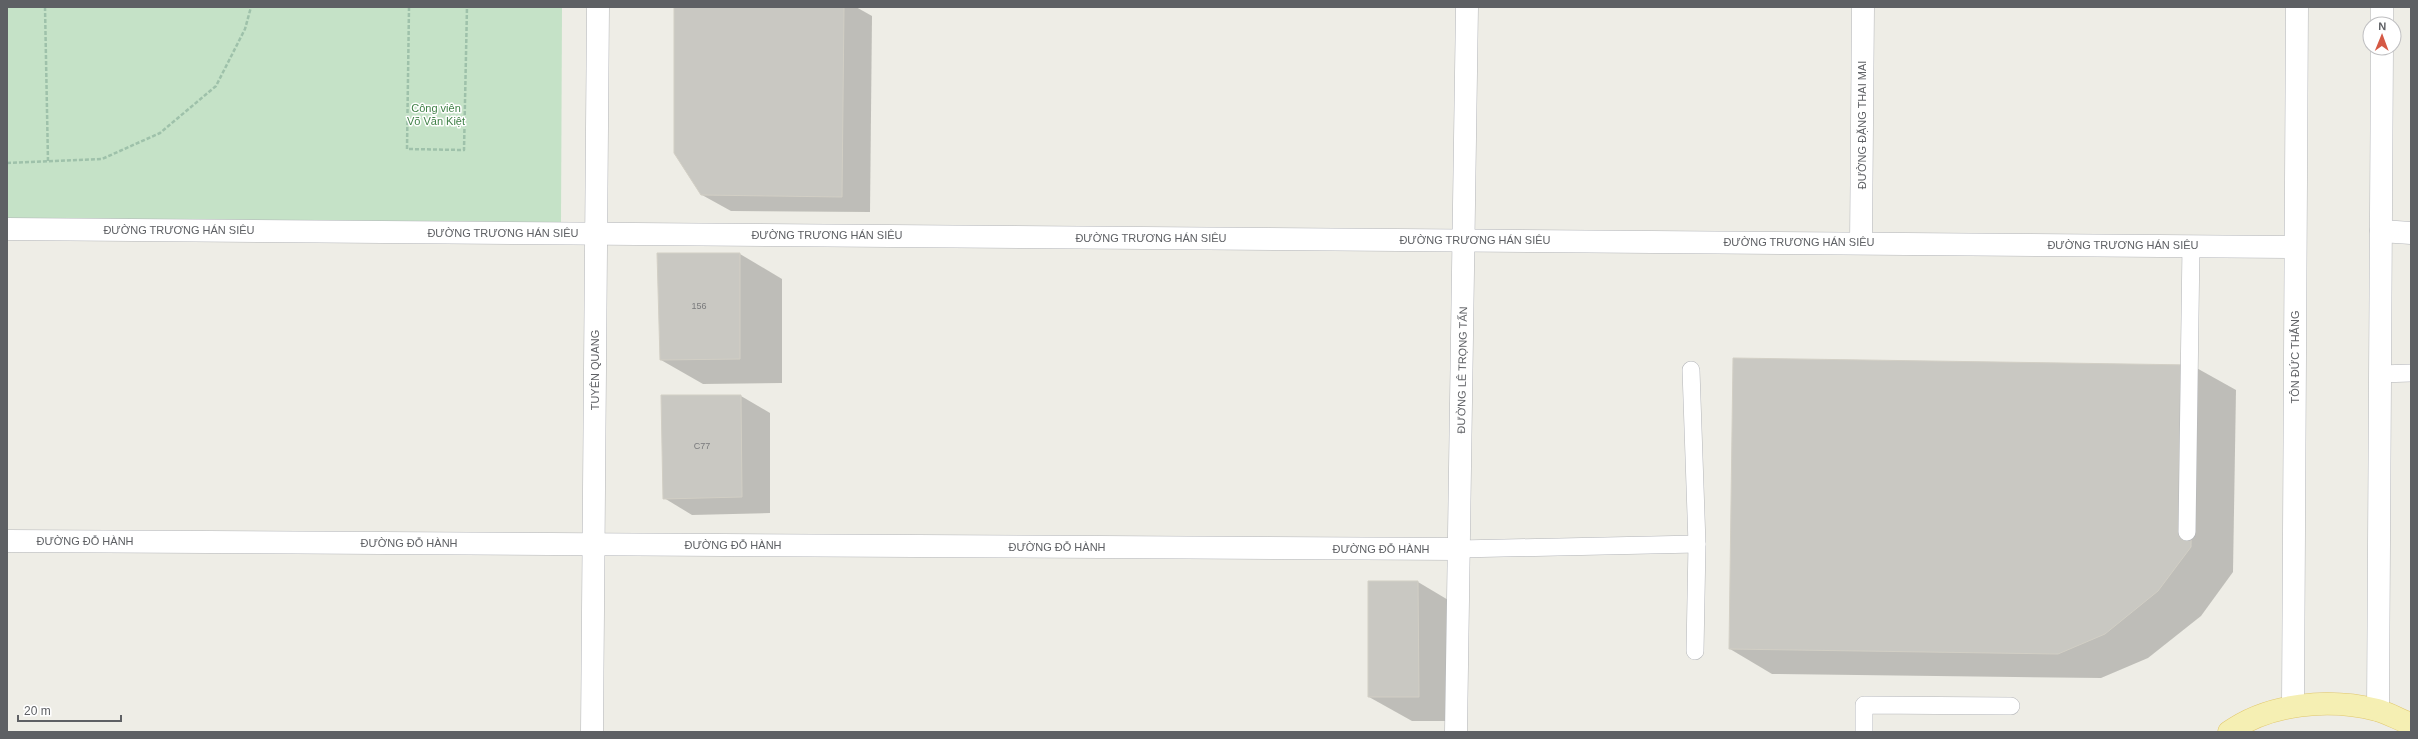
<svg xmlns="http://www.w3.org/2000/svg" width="2418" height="739" font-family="Helvetica,sans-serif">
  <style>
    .green { fill: #c5e2c7 }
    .shadow { fill: #0003 }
    .building { fill: #c9c8c2; stroke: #d2cfc5 }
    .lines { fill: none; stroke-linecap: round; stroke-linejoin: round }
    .service-casing { stroke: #b3b5b9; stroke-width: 18 }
    .minor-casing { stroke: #b3b5b9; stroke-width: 23 }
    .secondary-casing { stroke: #b5b7bb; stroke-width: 23 }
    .primary-casing { stroke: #e1c76c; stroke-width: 23 }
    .path { stroke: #9ec1aa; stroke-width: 2.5; stroke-dasharray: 4 2; stroke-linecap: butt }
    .service { stroke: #fff; stroke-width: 17 }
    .minor { stroke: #fff; stroke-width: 22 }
    .secondary { stroke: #fff; stroke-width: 22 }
    .primary { stroke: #f5efb3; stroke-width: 22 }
    .labels { text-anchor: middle; stroke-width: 3; stroke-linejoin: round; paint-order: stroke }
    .number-label { font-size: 9px; fill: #797a7c }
    .park-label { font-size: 11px; fill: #408147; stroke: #fff }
    .street-label { font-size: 11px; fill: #5e6064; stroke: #fff }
  </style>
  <rect width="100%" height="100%" fill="#eeede6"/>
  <!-- green -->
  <polygon class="green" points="7,7 562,7 561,223 7,218"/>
  <!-- shadow -->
  <g class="shadow">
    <polygon points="675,7 856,7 872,16 870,212 731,211 702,195"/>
    <polygon points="740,254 782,279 782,383 703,384 661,360"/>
    <polygon points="2193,366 2236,390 2233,572 2201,616 2148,658 2101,678 1772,674 1730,649"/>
    <polygon points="662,396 741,396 770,413 770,513 692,515 664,498"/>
    <polygon points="1418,582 1460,607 1461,721 1412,721 1369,697"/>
  </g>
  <!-- building -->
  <g class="building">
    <polygon points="674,7 844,7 842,197 701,195 674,153"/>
    <polygon points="657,253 740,253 740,359 660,360"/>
    <polygon points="1733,358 2193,365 2191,547 2158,591 2105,634 2058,654 1729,649"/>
    <polygon points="661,395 741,395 742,497 663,499"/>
    <polygon points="1368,581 1418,581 1419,697 1368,697"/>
  </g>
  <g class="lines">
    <!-- service casing -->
    <g class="service-casing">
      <g id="service">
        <polyline points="1691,370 1697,544 1695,651"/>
        <polyline points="2380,374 2411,373"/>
        <polyline points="2187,532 2191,245"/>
        <polyline points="1459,549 1697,544"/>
        <polyline points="1864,732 1864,705 2011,706"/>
      </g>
    </g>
    <!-- minor casing -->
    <g class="minor-casing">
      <g id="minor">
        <polyline points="7,229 2295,247"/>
        <polyline points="2381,231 2411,233"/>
        <polyline points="1861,243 1863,7"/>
        <polyline points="7,541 1459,549"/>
        <polyline points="592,732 598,7"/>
        <polyline points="1456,732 1467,7"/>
      </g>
    </g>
    <!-- secondary casing -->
    <g class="secondary-casing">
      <g id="secondary">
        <polyline points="2382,24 2382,7"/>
        <polyline points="2293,706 2297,7"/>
        <polyline points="2378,710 2382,48"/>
      </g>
    </g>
    <!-- primary casing -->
    <g class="primary-casing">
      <path id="primary" d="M2229,732C2270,703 2329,698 2377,710C2388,713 2400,720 2411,724"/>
    </g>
    <!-- path -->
    <g class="path">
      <polyline points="45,7 48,162"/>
      <polyline points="409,7 407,149 464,150 467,7"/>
      <polyline points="7,163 102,159 160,133 216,86 245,29 251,7"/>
    </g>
    <!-- service -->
    <use href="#service" class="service"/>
    <!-- minor -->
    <use href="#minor" class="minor"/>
    <!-- secondary -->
    <use href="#secondary" class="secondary"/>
    <!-- primary -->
    <use href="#primary" class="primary"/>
  </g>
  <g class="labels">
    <!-- number labels -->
    <g class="number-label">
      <text x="699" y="309">156</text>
      <text x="702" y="449">C77</text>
    </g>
    <!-- park labels -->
    <g class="park-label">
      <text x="436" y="112">Công viên<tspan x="436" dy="13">Võ Văn Kiệt</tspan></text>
    </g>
    <!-- street labels -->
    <g class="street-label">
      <text transform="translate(1862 125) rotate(-90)" y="4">ĐƯỜNG ĐẶNG THAI MAI</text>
      <text x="179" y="234">ĐƯỜNG TRƯƠNG HÁN SIÊU</text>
      <text x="503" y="237">ĐƯỜNG TRƯƠNG HÁN SIÊU</text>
      <text x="827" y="239">ĐƯỜNG TRƯƠNG HÁN SIÊU</text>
      <text x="1151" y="242">ĐƯỜNG TRƯƠNG HÁN SIÊU</text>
      <text x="1475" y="244">ĐƯỜNG TRƯƠNG HÁN SIÊU</text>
      <text x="1799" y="246">ĐƯỜNG TRƯƠNG HÁN SIÊU</text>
      <text x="2123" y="249">ĐƯỜNG TRƯƠNG HÁN SIÊU</text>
      <text transform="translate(2295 357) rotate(-90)" y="4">TÔN ĐỨC THẮNG</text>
      <text transform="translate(595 370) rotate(-90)" y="4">TUYÊN QUANG</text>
      <text transform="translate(1462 370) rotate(-89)" y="4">ĐƯỜNG LÊ TRỌNG TẤN</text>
      <text x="85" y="545">ĐƯỜNG ĐỖ HÀNH</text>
      <text x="409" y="547">ĐƯỜNG ĐỖ HÀNH</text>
      <text x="733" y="549">ĐƯỜNG ĐỖ HÀNH</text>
      <text x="1057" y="551">ĐƯỜNG ĐỖ HÀNH</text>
      <text x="1381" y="553">ĐƯỜNG ĐỖ HÀNH</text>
    </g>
  </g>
  <!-- border -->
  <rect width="2418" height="739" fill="none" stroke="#5e6064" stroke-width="16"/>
  <!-- north arrow -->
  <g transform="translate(2382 36) rotate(1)"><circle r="19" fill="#ffffff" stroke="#bfbfc1"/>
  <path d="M0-3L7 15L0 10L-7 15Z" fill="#d55945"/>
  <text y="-6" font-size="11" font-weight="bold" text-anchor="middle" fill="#5e6064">N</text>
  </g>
  <!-- scale -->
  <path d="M18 715v6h103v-6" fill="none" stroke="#5e6064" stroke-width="2"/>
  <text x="24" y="715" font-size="12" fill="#5e6064" stroke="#ffffff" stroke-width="3" paint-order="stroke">20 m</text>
</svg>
